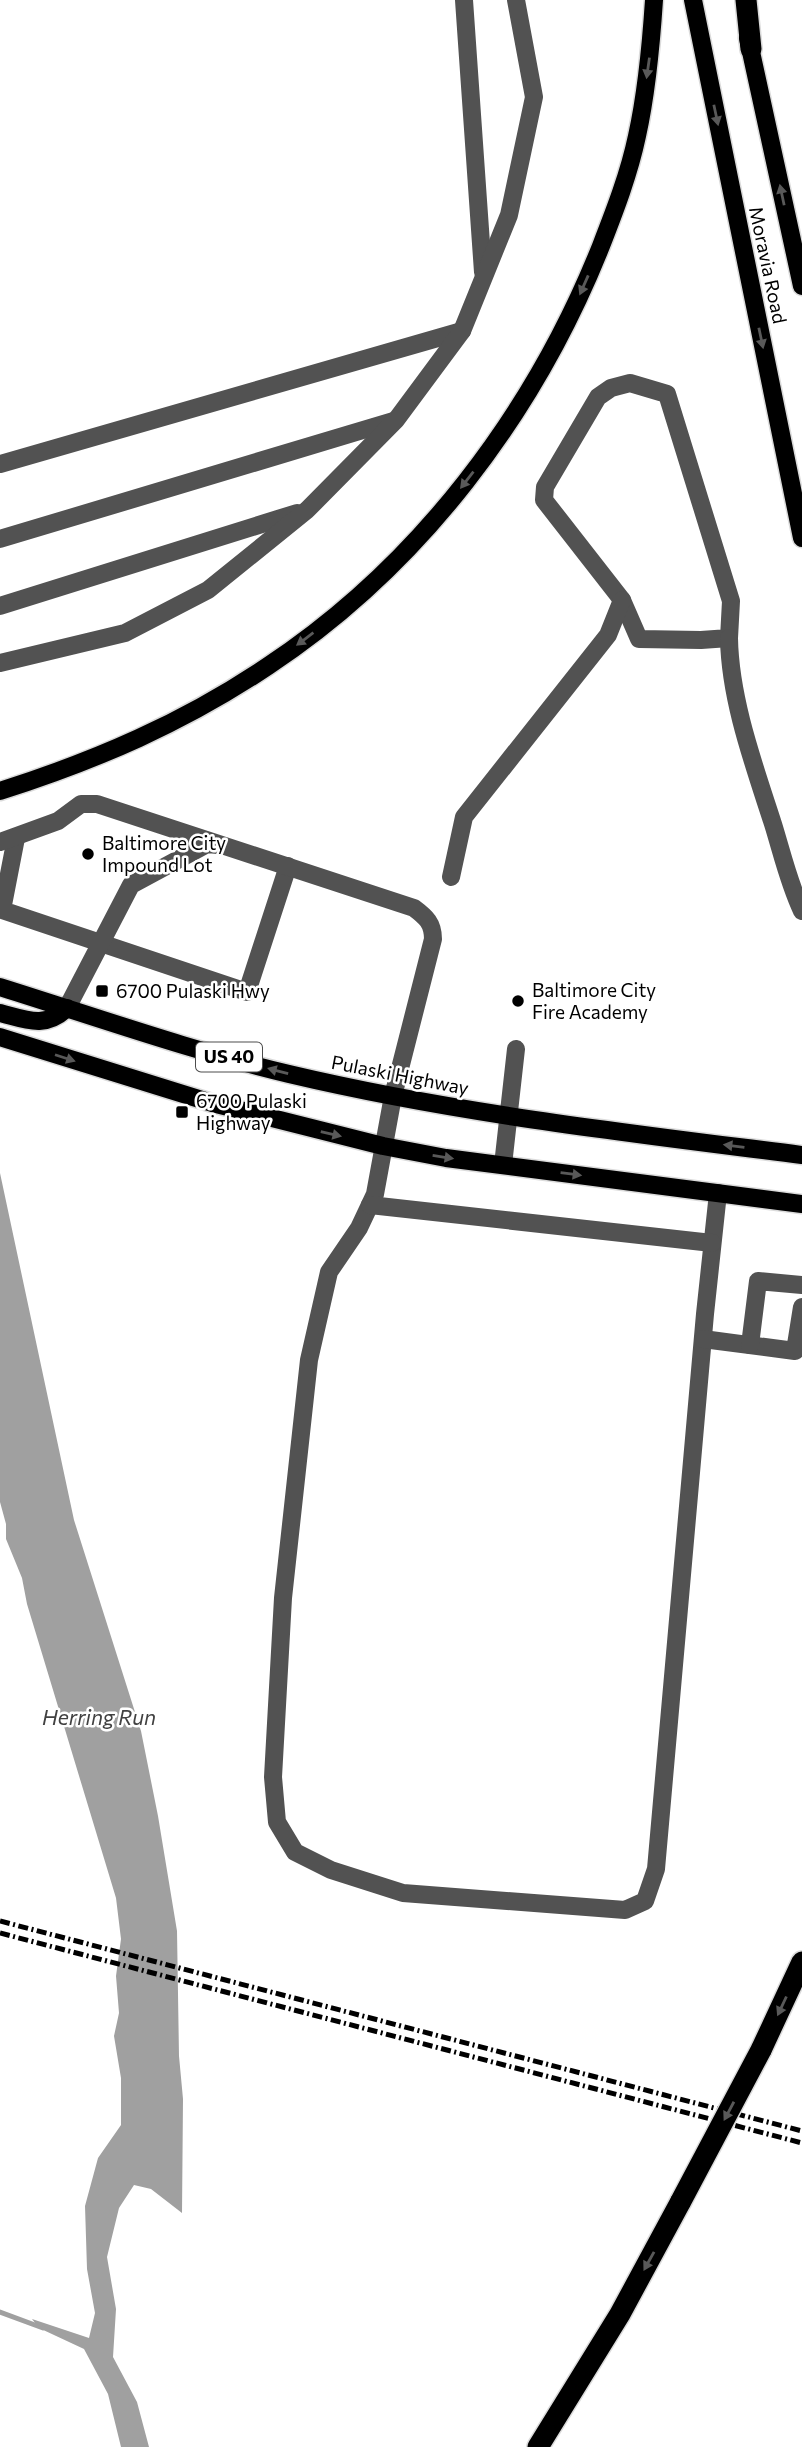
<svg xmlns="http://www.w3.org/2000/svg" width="802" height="2447" font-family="Commissioner,sans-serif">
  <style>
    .water { fill: #a0a0a0 }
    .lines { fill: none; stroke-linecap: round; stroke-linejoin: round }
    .stream { stroke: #a0a0a0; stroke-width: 5 }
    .major-casing { stroke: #dbdbdb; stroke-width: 21 }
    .highway-casing { stroke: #dbdbdb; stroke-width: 24 }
    .minor { stroke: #525252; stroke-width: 18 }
    .major { stroke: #000; stroke-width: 18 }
    .highway { stroke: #000; stroke-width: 21 }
    .rail { stroke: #000; stroke-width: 5; stroke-dasharray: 10 3.5 2 3.5; stroke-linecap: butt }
    .highway-bridge-casing { stroke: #dbdbdb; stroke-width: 24; stroke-linecap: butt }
    .highway-bridge { stroke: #000; stroke-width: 21 }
    .oneway { fill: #595959 }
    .poi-dot { fill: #000; stroke: #fff; stroke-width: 2.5 }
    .labels { text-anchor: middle; stroke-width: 5; stroke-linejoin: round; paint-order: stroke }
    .shield { fill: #fff; stroke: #4c4c4c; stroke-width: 2 }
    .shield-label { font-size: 18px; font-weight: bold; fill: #000 }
    .street-label { font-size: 19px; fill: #000; stroke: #fff }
    .poi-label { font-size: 19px; fill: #000; stroke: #fff; text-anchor: start }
    .water-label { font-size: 21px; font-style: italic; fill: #414141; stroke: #fff }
  </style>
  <rect width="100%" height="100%" fill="#fff"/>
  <!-- water -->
  <polygon class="water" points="0,1173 74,1520 141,1731 158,1816 177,1931 179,2056 183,2099 182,2213 151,2189 134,2185 119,2208 107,2257 116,2309 113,2357 137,2402 149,2447 121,2447 108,2394 84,2349 39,2328 32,2319 89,2338 95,2313 87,2269 85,2206 98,2158 121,2125 121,2078 114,2036 119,2013 116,1976 121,1939 116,1898 27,1604 22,1578 6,1539 6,1524 0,1502"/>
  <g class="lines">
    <!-- stream -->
    <polyline class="stream" points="0,2312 43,2328"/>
    <!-- major casing -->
    <g class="major-casing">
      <g id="major">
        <polyline points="693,0 802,538"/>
        <polyline points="748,38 802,286"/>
        <path d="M0,791C97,760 183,723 268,666C419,566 534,414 601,246C615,210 629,174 637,136C647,91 651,46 654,0"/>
        <path d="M0,987C96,1017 192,1051 289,1074C458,1114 630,1133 802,1155"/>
        <path d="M0,1013C27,1020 45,1029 67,1008"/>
        <polyline points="0,1037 212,1103 383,1146 446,1158 802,1204"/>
      </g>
    </g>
    <!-- highway casing -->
    <g class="highway-casing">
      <g id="highway">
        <polyline points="746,0 751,49"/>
        <polyline points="761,2050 802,1962"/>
        <polyline points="538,2447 620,2314 681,2201"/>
      </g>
    </g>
    <!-- minor -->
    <g class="minor">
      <polyline points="464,0 483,272"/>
      <polygon points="630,383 667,394 731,601 729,638 701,640 639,639 622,600 544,500 545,487 598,397 611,388"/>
      <polyline points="0,464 462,331"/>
      <polyline points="0,539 393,421"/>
      <polyline points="0,606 297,513"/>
      <path d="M729,638C730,700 754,765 773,824C782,853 789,884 802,911"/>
      <polyline points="0,663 125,633 208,590 307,510 396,420 462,331 509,215 534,97 516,0"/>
      <polyline points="16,838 2,910 247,992 288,866"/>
      <path d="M0,842L58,821L81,804H97L414,908C426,917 433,923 433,939L393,1096L375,1194L359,1228L329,1272L309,1360L283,1598L273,1777L277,1822L295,1852L331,1870L403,1893L625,1910L645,1901L656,1869L705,1314L718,1193"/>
      <polyline points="451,877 464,817 608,635 622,600"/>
      <polyline points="67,1008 131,885 207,844 218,845"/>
      <polyline points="503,1165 516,1049"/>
      <polyline points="370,1205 712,1243"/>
      <polyline points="703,1339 795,1351 802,1307"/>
      <polyline points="750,1345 758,1281 802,1285"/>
    </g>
    <!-- major -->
    <use href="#major" class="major"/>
    <!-- highway -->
    <use href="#highway" class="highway"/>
    <!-- rail -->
    <g class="rail">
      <polyline points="0,1921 802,2131"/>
      <polyline points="0,1933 802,2143"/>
    </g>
    <!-- highway-bridge casing -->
    <g class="highway-bridge-casing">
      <polyline id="highway-bridge" points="681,2201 761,2050"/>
    </g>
    <!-- highway-bridge -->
    <use href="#highway-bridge" class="highway-bridge"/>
  </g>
  <!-- one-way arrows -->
  <defs><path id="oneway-solid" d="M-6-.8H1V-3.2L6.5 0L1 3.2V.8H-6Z" transform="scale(1.75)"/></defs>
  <g class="oneway">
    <use href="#oneway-solid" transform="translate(648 68) rotate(98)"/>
    <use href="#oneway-solid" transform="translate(716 115) rotate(78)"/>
    <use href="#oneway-solid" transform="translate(782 195) rotate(-102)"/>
    <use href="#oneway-solid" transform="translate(584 285) rotate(114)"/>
    <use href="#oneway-solid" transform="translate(761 338) rotate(78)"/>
    <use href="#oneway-solid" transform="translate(467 480) rotate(128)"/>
    <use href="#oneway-solid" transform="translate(305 639) rotate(143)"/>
    <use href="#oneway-solid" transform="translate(65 1058) rotate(18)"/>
    <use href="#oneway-solid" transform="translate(278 1071) rotate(-165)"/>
    <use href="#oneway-solid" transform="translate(331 1134) rotate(13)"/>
    <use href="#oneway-solid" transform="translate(734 1146) rotate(-173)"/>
    <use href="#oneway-solid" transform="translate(443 1157) rotate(9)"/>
    <use href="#oneway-solid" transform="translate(571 1174) rotate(7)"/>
    <use href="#oneway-solid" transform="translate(782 2006) rotate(115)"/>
    <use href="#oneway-solid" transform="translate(729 2111) rotate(118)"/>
    <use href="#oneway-solid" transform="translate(649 2261) rotate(119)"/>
  </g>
  <!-- markers -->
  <g class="poi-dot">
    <circle cx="88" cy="854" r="7"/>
    <rect x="95" y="984" width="14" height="14" rx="3.5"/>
    <circle cx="518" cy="1001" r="7"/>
    <rect x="175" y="1105" width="14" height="14" rx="3.5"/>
  </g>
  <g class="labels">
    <!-- shield labels -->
    <rect class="shield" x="196" y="1042.5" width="66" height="29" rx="5"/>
    <g class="shield-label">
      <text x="229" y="1063">US 40</text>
    </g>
    <!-- street labels -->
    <g class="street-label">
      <text transform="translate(768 265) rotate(78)" y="7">Moravia Road</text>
      <text transform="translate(400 1075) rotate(11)" y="7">Pulaski Highway</text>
    </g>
    <!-- poi labels -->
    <g class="poi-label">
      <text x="102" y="850">Baltimore City<tspan x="102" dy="22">Impound Lot</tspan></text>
      <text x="532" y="997">Baltimore City<tspan x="532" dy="22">Fire Academy</tspan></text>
      <text x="116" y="998">6700 Pulaski Hwy</text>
      <text x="196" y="1108">6700 Pulaski<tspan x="196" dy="22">Highway</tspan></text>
    </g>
    <!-- water labels -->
    <g class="water-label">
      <text x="99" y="1725">Herring Run</text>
    </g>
  </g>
</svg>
